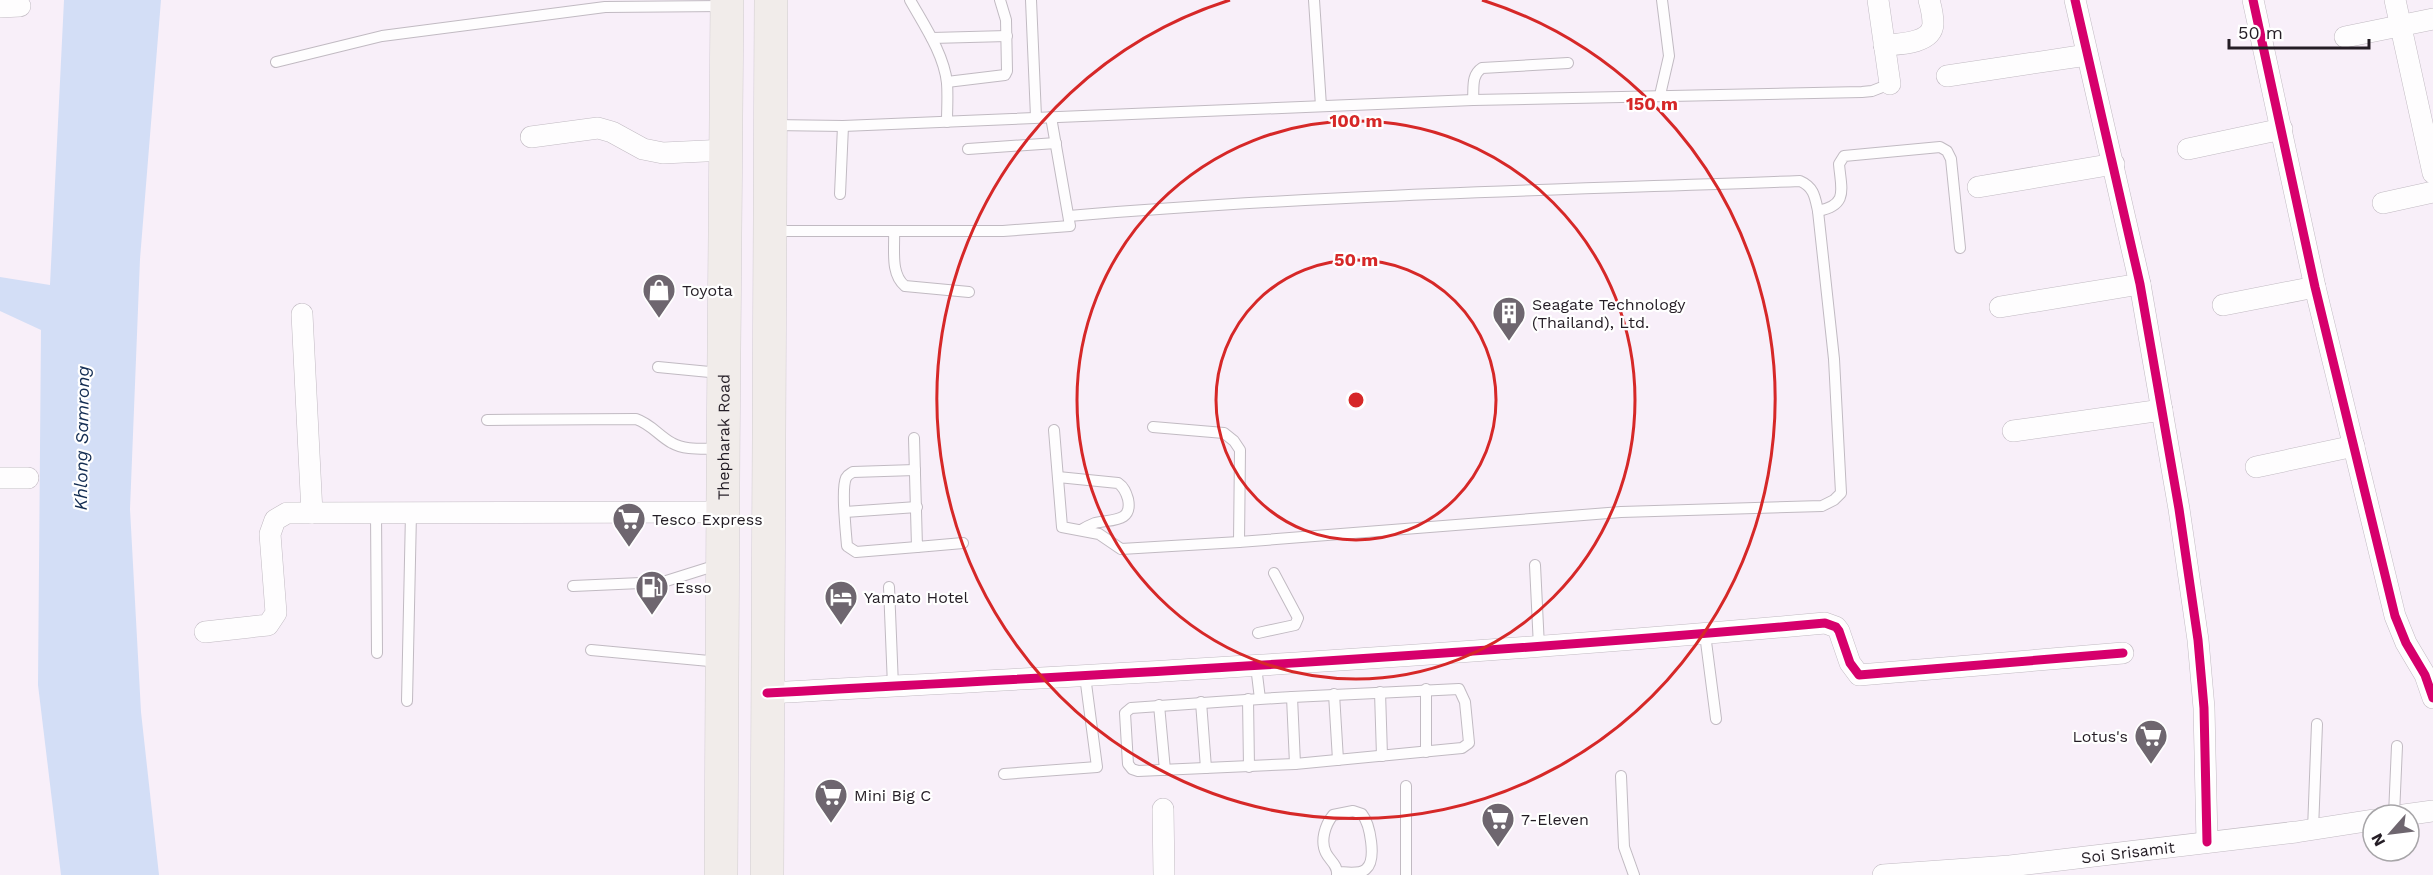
<svg xmlns="http://www.w3.org/2000/svg" width="2433" height="875" font-family="'Work Sans',sans-serif">
  <style>
    .water { fill: #d3def6 }
    .lines { fill: none; stroke-linecap: round; stroke-linejoin: round }
    .service-casing { stroke: #c1bac2; stroke-width: 12 }
    .minor-casing { stroke: #c1bac2; stroke-width: 22 }
    .primary-casing { stroke: #d1ccd1; stroke-width: 34 }
    .service { stroke: #fefdfe; stroke-width: 10 }
    .minor { stroke: #fefdfe; stroke-width: 21 }
    .primary { stroke: #f1ecea; stroke-width: 33 }
    .cycleway-casing { stroke: #fff; stroke-width: 13 }
    .cycleway { stroke: #d6006c; stroke-width: 9 }
    .ring { fill: none; stroke: #d62828; stroke-width: 3 }
    .labels { text-anchor: middle; stroke-width: 4.5; stroke-linejoin: round; paint-order: stroke }
    .poi-label { font-size: 16px; fill: #241d25; stroke: #fff; text-anchor: start }
    .street-label { font-size: 16px; fill: #241d25; stroke: #fff }
    .water-label { font-size: 18px; font-style: italic; fill: #122c52; stroke: #fff }
    .centre { fill: #d62828; stroke: #fff; stroke-width: 3 }
    .ring-label { font-size: 18px; text-anchor: middle; font-weight: bold; fill: #d62828; stroke: #fff; stroke-width: 4.5; stroke-linejoin: round; paint-order: stroke }
  </style>
  <rect width="100%" height="100%" fill="#f8eff9"/>
  <!-- water -->
  <polygon class="water" points="64,0 161,0 140,259 130,509 141,712 159,875 61,875 38,685 41,330 0,311 0,277 50,285"/>
  <g class="lines">
    <!-- service casing -->
    <g class="service-casing">
      <g id="service">
        <path d="M910,0C924,25 944,54 947,83C948,96 947,109 947,122"/>
        <polyline points="1031,0 1036,117"/>
        <polyline points="1314,0 1321,106"/>
        <polyline points="932,38 1007,36"/>
        <polyline points="276,62 382,36 605,7 724,6"/>
        <polyline points="947,82 1005,75 1007,71 1006,20 1000,0"/>
        <polyline points="1660,95 1669,56 1662,0"/>
        <path d="M1473,100C1474,88 1471,75 1482,68L1568,63"/>
        <polyline points="773,125 843,126 1473,100 1862,92 1872,91 1890,84"/>
        <polyline points="968,149 1056,143"/>
        <polyline points="840,194 843,126"/>
        <path d="M1818,211C1849,205 1841,189 1839,164L1844,156L1940,147L1947,151L1951,159L1960,248"/>
        <polyline points="772,231 1003,231 1070,226 1051,117"/>
        <path d="M894,231C895,249 890,274 905,286L969,292"/>
        <polyline points="658,367 720,373"/>
        <path d="M487,420L636,419C651,424 659,436 672,443C686,451 705,448 721,449"/>
        <polyline points="1153,427 1224,433 1234,441 1240,450 1239,542"/>
        <path d="M1054,430L1062,527L1099,534L1121,549L1239,542L1621,512L1822,506L1834,500L1841,493L1834,359L1818,211C1815,197 1814,187 1800,181C1556,190 1312,195 1069,216"/>
        <polyline points="914,438 917,547 963,543"/>
        <path d="M915,470L853,472C850,474 848,474 846,478C841,489 846,532 847,546L856,552L917,547"/>
        <path d="M1058,477L1118,483C1124,487 1126,492 1128,499C1133,523 1111,519 1095,523C1090,525 1086,527 1081,530"/>
        <polyline points="376,512 377,653"/>
        <polyline points="845,512 917,507"/>
        <polyline points="1535,565 1539,647"/>
        <polyline points="573,586 663,582 717,565"/>
        <polyline points="889,587 893,686"/>
        <polyline points="1258,633 1295,625 1298,618 1274,573"/>
        <polyline points="1705,634 1716,719"/>
        <polyline points="591,650 720,662"/>
        <polyline points="1256,666 1260,699 1292,697 1295,764 1138,771 1132,769 1128,764 1125,713 1131,708 1260,699"/>
        <polyline points="1380,692 1382,756"/>
        <polyline points="1334,694 1338,760"/>
        <polyline points="1292,697 1459,689 1465,702 1469,743 1462,748 1295,764"/>
        <polyline points="1248,699 1249,767"/>
        <polyline points="407,701 411,513"/>
        <polyline points="1201,702 1206,768"/>
        <polyline points="1159,705 1165,770"/>
        <polyline points="1426,752 1426,689"/>
        <polyline points="1004,774 1097,767 1085,676"/>
        <polyline points="1621,776 1624,847 1634,875"/>
        <polyline points="1406,786 1406,875"/>
        <polyline points="2394,815 2397,746"/>
        <polyline points="2313,830 2317,724"/>
        <path d="M1337,875C1338,865 1330,861 1326,853C1320,841 1325,825 1333,815L1353,811L1362,814C1370,824 1377,860 1366,869C1360,875 1345,872 1337,872"/>
      </g>
    </g>
    <!-- minor casing -->
    <g class="minor-casing">
      <g id="minor">
        <polyline points="1878,0 1890,84"/>
        <polyline points="2075,0 2140,284 2179,509 2198,640 2204,708 2207,842"/>
        <polyline points="2253,0 2315,287 2395,616 2406,643 2425,675 2433,698"/>
        <polyline points="2395,0 2433,173"/>
        <polyline points="0,7 20,6"/>
        <polyline points="2345,37 2433,19"/>
        <path d="M1884,45C1898,44 1932,44 1933,24C1933,16 1931,7 1929,0"/>
        <polyline points="1947,76 2087,55"/>
        <polyline points="531,137 598,128 612,132 643,149 663,153 726,150"/>
        <polyline points="2188,149 2282,129"/>
        <polyline points="1978,187 2114,164"/>
        <polyline points="2383,203 2433,192"/>
        <polyline points="2223,305 2315,287"/>
        <polyline points="2000,307 2140,284"/>
        <polyline points="302,314 312,513"/>
        <polyline points="2013,431 2162,410"/>
        <polyline points="2256,467 2354,446"/>
        <polyline points="0,478 28,478"/>
        <polyline points="205,632 268,625 276,613 270,534 275,520 287,513 724,512"/>
        <path d="M767,693C1120,674 1473,655 1825,623L1836,627L1839,631L1850,663L1859,675L2123,653"/>
        <polyline points="1163,809 1164,875"/>
        <polyline points="2404,815 2433,811"/>
        <path id="s1" d="M1883,875L2010,866L2296,832L2373,820"/>
      </g>
    </g>
    <!-- primary casing -->
    <g class="primary-casing">
      <g id="primary">
        <path id="s2" d="M721,875C723,583 723,292 727,0"/>
        <polyline points="767,875 771,0"/>
      </g>
    </g>
    <!-- service -->
    <use href="#service" class="service"/>
    <!-- minor -->
    <use href="#minor" class="minor"/>
    <!-- primary -->
    <use href="#primary" class="primary"/>
    <!-- cycleway casing -->
    <g class="cycleway-casing">
      <g id="cycleway">
        <polyline points="2075,0 2140,284 2179,509 2198,640 2204,708 2207,842"/>
        <polyline points="2253,0 2315,287 2395,616 2406,643 2425,675 2433,698"/>
        <path d="M767,693C1120,674 1473,655 1825,623L1836,627L1839,631L1850,663L1859,675L2123,653"/>
      </g>
    </g>
    <!-- cycleway -->
    <use href="#cycleway" class="cycleway"/>
  </g>
  <!-- distance rings -->
  <g class="ring">
    <circle cx="1356" cy="400" r="140"/>
    <circle cx="1356" cy="400" r="279"/>
    <path d="M1482 0A419 419 0 1 1 1230 0"/>
  </g>
  <!-- icons -->
  <defs>
    <g id="shop-pin" transform="scale(1.725)"><path d="M0 17L-7.5 6A9.5 9.5 0 1 1 7.5 6Z" fill="#6e666f" stroke="#fff"/><path d="M-5-2.5h2.3a2.7 3.5 0 0 1 5.4 0H5L5.5 6h-11ZM-1.5-2.5h3a1.5 2.3 0 0 0-3 0Z" fill="#fff"/></g>
    <g id="building-pin" transform="scale(1.725)"><path d="M0 17L-7.5 6A9.5 9.5 0 1 1 7.5 6Z" fill="#6e666f" stroke="#fff"/><path d="M-4-6H4V6H1V3H-1V6H-4ZM-2.5-4.3h1.7v1.8h-1.7ZM.8-4.3h1.7v1.8H.8ZM-2.5-1h1.7V.8h-1.7ZM.8-1h1.7V.8H.8Z" fill="#fff"/></g>
    <g id="supermarket-pin" transform="scale(1.725)"><path d="M0 17L-7.5 6A9.5 9.5 0 1 1 7.5 6Z" fill="#6e666f" stroke="#fff"/><path d="M-6-5.5h2.5l.6 2H6L4.5 2H-2.5L-4.4-4H-6ZM-1.5 3.2a1.3 1.3 0 1 0 .1 0ZM3 3.2a1.3 1.3 0 1 0 .1 0Z" fill="#fff"/></g>
    <g id="fuel-pin" transform="scale(1.725)"><path d="M0 17L-7.5 6A9.5 9.5 0 1 1 7.5 6Z" fill="#6e666f" stroke="#fff"/><path d="M-5.5-6h7V0h2V4h1.3V-2.5L3-4.5l.8-.8L6-3V5H2.5V1h-1V6h-7ZM-4.2-4.7v3.2H.2V-4.7Z" fill="#fff"/></g>
    <g id="hotel-pin" transform="scale(1.725)"><path d="M0 17L-7.5 6A9.5 9.5 0 1 1 7.5 6Z" fill="#6e666f" stroke="#fff"/><path d="M-6-4.5h1.5V1H6V5H4.5V3h-9V5H-6ZM-4 0a1.8 1.8 0 1 1 3.6 0ZM.5 0V-2.5h3Q6-2.5 6 0Z" fill="#fff"/></g>
  </defs>
  <g fill-rule="evenodd">
    <use href="#shop-pin" x="659" y="290"/>
    <use href="#building-pin" x="1509" y="313"/>
    <use href="#supermarket-pin" x="629" y="519"/>
    <use href="#fuel-pin" x="652" y="587"/>
    <use href="#hotel-pin" x="841" y="597"/>
    <use href="#supermarket-pin" x="2151" y="736"/>
    <use href="#supermarket-pin" x="831" y="795"/>
    <use href="#supermarket-pin" x="1498" y="819"/>
  </g>
  <g class="labels">
    <!-- poi labels -->
    <g class="poi-label">
      <text x="682" y="296">Toyota</text>
      <text x="1532" y="310">Seagate Technology<tspan x="1532" dy="18">(Thailand), Ltd.</tspan></text>
      <text x="652" y="525">Tesco Express</text>
      <text x="675" y="593">Esso</text>
      <text x="864" y="603">Yamato Hotel</text>
      <text x="2128" y="742" text-anchor="end">Lotus's</text>
      <text x="854" y="801">Mini Big C</text>
      <text x="1521" y="825">7-Eleven</text>
    </g>
    <!-- street labels -->
    <g class="street-label">
      <text dy="6" stroke="none"><textPath href="#s2" startOffset="438">Thepharak Road</textPath></text>
      <text dy="6" stroke="none"><textPath href="#s1" startOffset="246">Soi Srisamit</textPath></text>
    </g>
    <!-- water labels -->
    <g class="water-label">
      <text transform="translate(82 438) rotate(-89)" y="6">Khlong Samrong</text>
    </g>
  </g>
  <circle cx="1356" cy="400" r="9" class="centre"/>
  <g class="ring-label">
    <text x="1652" y="110">150 m</text>
    <text x="1356" y="127">100 m</text>
    <text x="1356" y="266">50 m</text>
  </g>
  <!-- north arrow -->
  <g transform="translate(2391 833) rotate(242)"><circle r="28" fill="#ffffff" stroke="#a7a5a8" stroke-width="1.5"/>
  <path d="M0-4.5L10 22L0 15L-10 22Z" fill="#6e666f"/>
  <text y="-9" font-size="16" font-weight="bold" text-anchor="middle" fill="#241d25">N</text>
  </g>
  <!-- scale -->
  <path d="M2229 39v9h140v-9" fill="none" stroke="#241d25" stroke-width="3"/>
  <text x="2238" y="39" font-size="18" fill="#241d25" stroke="#ffffff" stroke-width="4.5" paint-order="stroke">50 m</text>
</svg>
